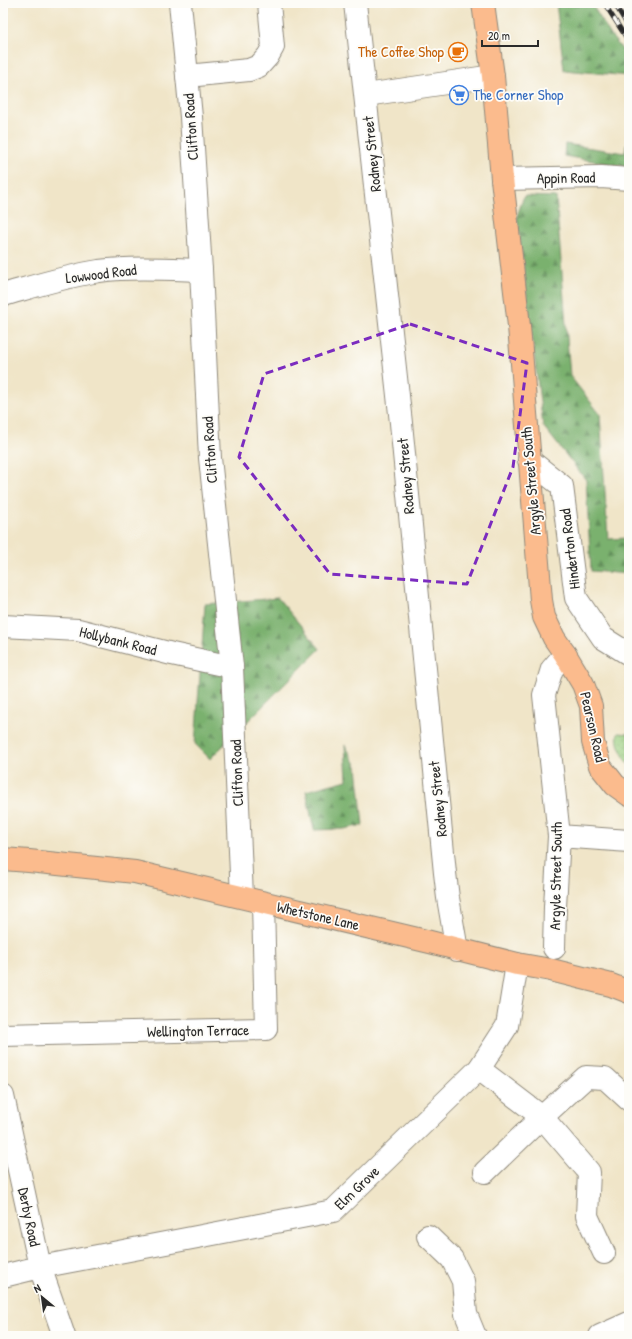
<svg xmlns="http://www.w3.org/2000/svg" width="632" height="1339" font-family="'Patrick Hand',sans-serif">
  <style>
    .grass { fill: url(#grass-dots); stroke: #627c55 }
    .forest { fill: url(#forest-firs); stroke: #526e4c }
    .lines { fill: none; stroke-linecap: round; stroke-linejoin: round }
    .minor-casing { stroke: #8e887a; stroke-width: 24 }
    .major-casing { stroke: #8e887a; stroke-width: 24 }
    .minor { stroke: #fff; stroke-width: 22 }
    .major { stroke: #fbbb8d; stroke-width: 22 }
    .rail-casing { stroke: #2b2b2b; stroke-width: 4.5 }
    .rail { stroke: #fdfcf7; stroke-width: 3; stroke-dasharray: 9; stroke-linecap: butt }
    .marked { fill: none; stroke: #7b2cbf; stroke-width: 3; stroke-dasharray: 8 5; stroke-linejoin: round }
    .labels { text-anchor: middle; stroke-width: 3.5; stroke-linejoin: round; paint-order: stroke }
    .food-label { font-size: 15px; fill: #c56008; stroke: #fdfcf7; text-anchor: end }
    .shop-label { font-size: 15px; fill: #366cbe; stroke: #fdfcf7; text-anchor: start }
    .street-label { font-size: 15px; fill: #2b2b2b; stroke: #fdfcf7 }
  </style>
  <defs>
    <pattern id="grass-dots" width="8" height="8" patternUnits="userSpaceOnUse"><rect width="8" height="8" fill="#99ce7f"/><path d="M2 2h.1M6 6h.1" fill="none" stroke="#84b16e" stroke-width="1.8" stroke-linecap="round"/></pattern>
    <pattern id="forest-firs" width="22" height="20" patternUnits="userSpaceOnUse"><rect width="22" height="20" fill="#7ab16e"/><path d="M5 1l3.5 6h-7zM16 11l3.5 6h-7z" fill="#64905b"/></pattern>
  </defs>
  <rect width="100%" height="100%" fill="#fdfcf7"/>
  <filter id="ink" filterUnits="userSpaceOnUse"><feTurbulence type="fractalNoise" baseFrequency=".025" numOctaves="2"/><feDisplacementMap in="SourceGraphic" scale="8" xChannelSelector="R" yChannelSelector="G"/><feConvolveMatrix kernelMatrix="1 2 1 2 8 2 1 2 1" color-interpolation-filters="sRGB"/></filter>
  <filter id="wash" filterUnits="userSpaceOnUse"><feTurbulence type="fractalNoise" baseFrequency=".012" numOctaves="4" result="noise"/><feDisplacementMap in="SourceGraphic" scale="16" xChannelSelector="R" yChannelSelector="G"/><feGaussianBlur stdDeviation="0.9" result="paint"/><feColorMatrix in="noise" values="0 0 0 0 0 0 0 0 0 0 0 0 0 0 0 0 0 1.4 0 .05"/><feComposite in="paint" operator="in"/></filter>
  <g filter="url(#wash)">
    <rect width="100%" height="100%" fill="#f0e5c8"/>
    <!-- grass -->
    <path class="grass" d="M618,733L629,734V764C623,756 615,743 618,733Z"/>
    <!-- forest -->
    <g class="forest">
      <polygon points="556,3 591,3 612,37 629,58 629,76 564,70"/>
      <polygon points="565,144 625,153 626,144 629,144 629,167 564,156"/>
      <polygon points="524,196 556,197 570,376 600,414 608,539 629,538 629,574 591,571 586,480 543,426 517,216"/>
      <polygon points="278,598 320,649 210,759 195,744 205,604"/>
      <polygon points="345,745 357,766 363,825 344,829 314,830 306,791 347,780"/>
    </g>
  </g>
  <g filter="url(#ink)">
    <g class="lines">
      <!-- minor casing -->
      <g class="minor-casing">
        <g id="minor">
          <polyline points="180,3 191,117 201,270 210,458 232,667 242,897"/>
          <polyline points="355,3 401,423 445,873 448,898 457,950"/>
          <polyline points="187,76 249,70 259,66 268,56 273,47 269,3"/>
          <polyline points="366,95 493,76"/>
          <polyline points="502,179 601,177 629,179"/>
          <path d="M3,295C35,286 66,276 99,271C132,267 167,269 201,270"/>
          <polyline points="529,460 562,486 576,598 603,638 627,653 629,653"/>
          <polyline points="3,626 78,630 172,654 232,667"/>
          <polyline points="559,836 629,841"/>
          <polyline points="554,948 555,907 559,836 544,695 552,669 565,654"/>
          <polyline points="3,1035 266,1029 263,903"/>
          <polyline points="479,1069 542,1117 589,1172 587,1216 604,1253"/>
          <polyline points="3,1096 40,1267 64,1336"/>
          <polyline points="485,1172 542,1117 586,1077 605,1078 629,1100"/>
          <polyline points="428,1236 452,1259 463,1281 466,1314 475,1336"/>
          <polyline points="3,1276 40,1267 333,1211 479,1069 507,1026 517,964"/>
          <polyline points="600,1336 629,1323"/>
        </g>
      </g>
      <!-- major casing -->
      <g class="major-casing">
        <g id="major">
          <polyline points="483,3 493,76 502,179 519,326 541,600 544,617 554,638 565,654 583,684 591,706 593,742 600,766 615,785 629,795"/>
          <polyline points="3,859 29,861 135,872 430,942 517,964 551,970 611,985 629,992"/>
        </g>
      </g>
      <!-- minor -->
      <use href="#minor" class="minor"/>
      <!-- major -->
      <use href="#major" class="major"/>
      <!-- rail casing -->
      <g class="rail-casing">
        <g id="rail">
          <polyline points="604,3 629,42"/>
          <polyline points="614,3 629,28"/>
        </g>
      </g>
      <!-- rail -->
      <use href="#rail" class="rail"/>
    </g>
  </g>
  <!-- marked area -->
  <path class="marked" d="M410,324L527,363L513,467L467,584L330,574L239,457L264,374Z"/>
  <!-- icons -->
  <defs>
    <g id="cafe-ring" transform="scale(1)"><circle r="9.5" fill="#fdfcf7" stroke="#e8710a" stroke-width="1.5"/><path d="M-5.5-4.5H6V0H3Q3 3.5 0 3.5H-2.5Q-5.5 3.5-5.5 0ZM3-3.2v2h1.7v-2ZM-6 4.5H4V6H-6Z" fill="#e8710a"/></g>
    <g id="supermarket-ring" transform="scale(1)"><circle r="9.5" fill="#fdfcf7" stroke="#3f7fe0" stroke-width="1.5"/><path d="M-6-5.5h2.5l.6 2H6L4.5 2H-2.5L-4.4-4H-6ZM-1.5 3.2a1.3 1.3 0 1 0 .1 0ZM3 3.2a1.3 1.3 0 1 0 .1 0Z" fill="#3f7fe0"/></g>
  </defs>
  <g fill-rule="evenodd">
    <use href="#cafe-ring" x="458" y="52"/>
    <use href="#supermarket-ring" x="459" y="95"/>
  </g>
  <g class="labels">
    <!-- food labels -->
    <g class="food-label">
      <text x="444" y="57">The Coffee Shop</text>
    </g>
    <!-- shop labels -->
    <g class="shop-label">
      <text x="473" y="100">The Corner Shop</text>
    </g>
    <!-- street labels -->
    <g class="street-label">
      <text transform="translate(191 127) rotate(-94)" y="5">Clifton Road</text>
      <text transform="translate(372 154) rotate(-96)" y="5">Rodney Street</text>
      <text transform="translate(566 178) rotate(-1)" y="5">Appin Road</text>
      <text transform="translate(101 274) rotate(-7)" y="5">Lowwood Road</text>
      <text transform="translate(210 450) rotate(-94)" y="5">Clifton Road</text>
      <text transform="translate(406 476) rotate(-95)" y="5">Rodney Street</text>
      <text transform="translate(531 481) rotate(-95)" y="5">Argyle Street South</text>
      <text transform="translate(570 549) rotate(-97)" y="5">Hinderton Road</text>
      <text transform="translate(118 641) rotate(14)" y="5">Hollybank Road</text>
      <text transform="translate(593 727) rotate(77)" y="5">Pearson Road</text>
      <text transform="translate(237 773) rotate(-92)" y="5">Clifton Road</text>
      <text transform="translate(438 799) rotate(-96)" y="5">Rodney Street</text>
      <text transform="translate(556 876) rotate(-89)" y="5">Argyle Street South</text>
      <text transform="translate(318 916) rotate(13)" y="5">Whetstone Lane</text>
      <text transform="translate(198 1031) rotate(-1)" y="5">Wellington Terrace</text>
      <text transform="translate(357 1188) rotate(-44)" y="5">Elm Grove</text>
      <text transform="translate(29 1217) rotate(78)" y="5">Derby Road</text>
    </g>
  </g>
  <!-- margin -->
  <rect width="632" height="1339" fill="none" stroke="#fdfcf7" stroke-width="16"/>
  <!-- north arrow -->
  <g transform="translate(42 1297) rotate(331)" stroke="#fdfcf7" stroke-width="3" paint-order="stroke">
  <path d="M0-3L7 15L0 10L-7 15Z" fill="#2b2b2b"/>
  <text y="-6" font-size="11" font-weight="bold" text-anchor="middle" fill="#2b2b2b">N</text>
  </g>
  <!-- scale -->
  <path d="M482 40v6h56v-6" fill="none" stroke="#2b2b2b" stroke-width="2"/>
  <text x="488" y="40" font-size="12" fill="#2b2b2b" stroke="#fdfcf7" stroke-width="3" paint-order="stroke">20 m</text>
</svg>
